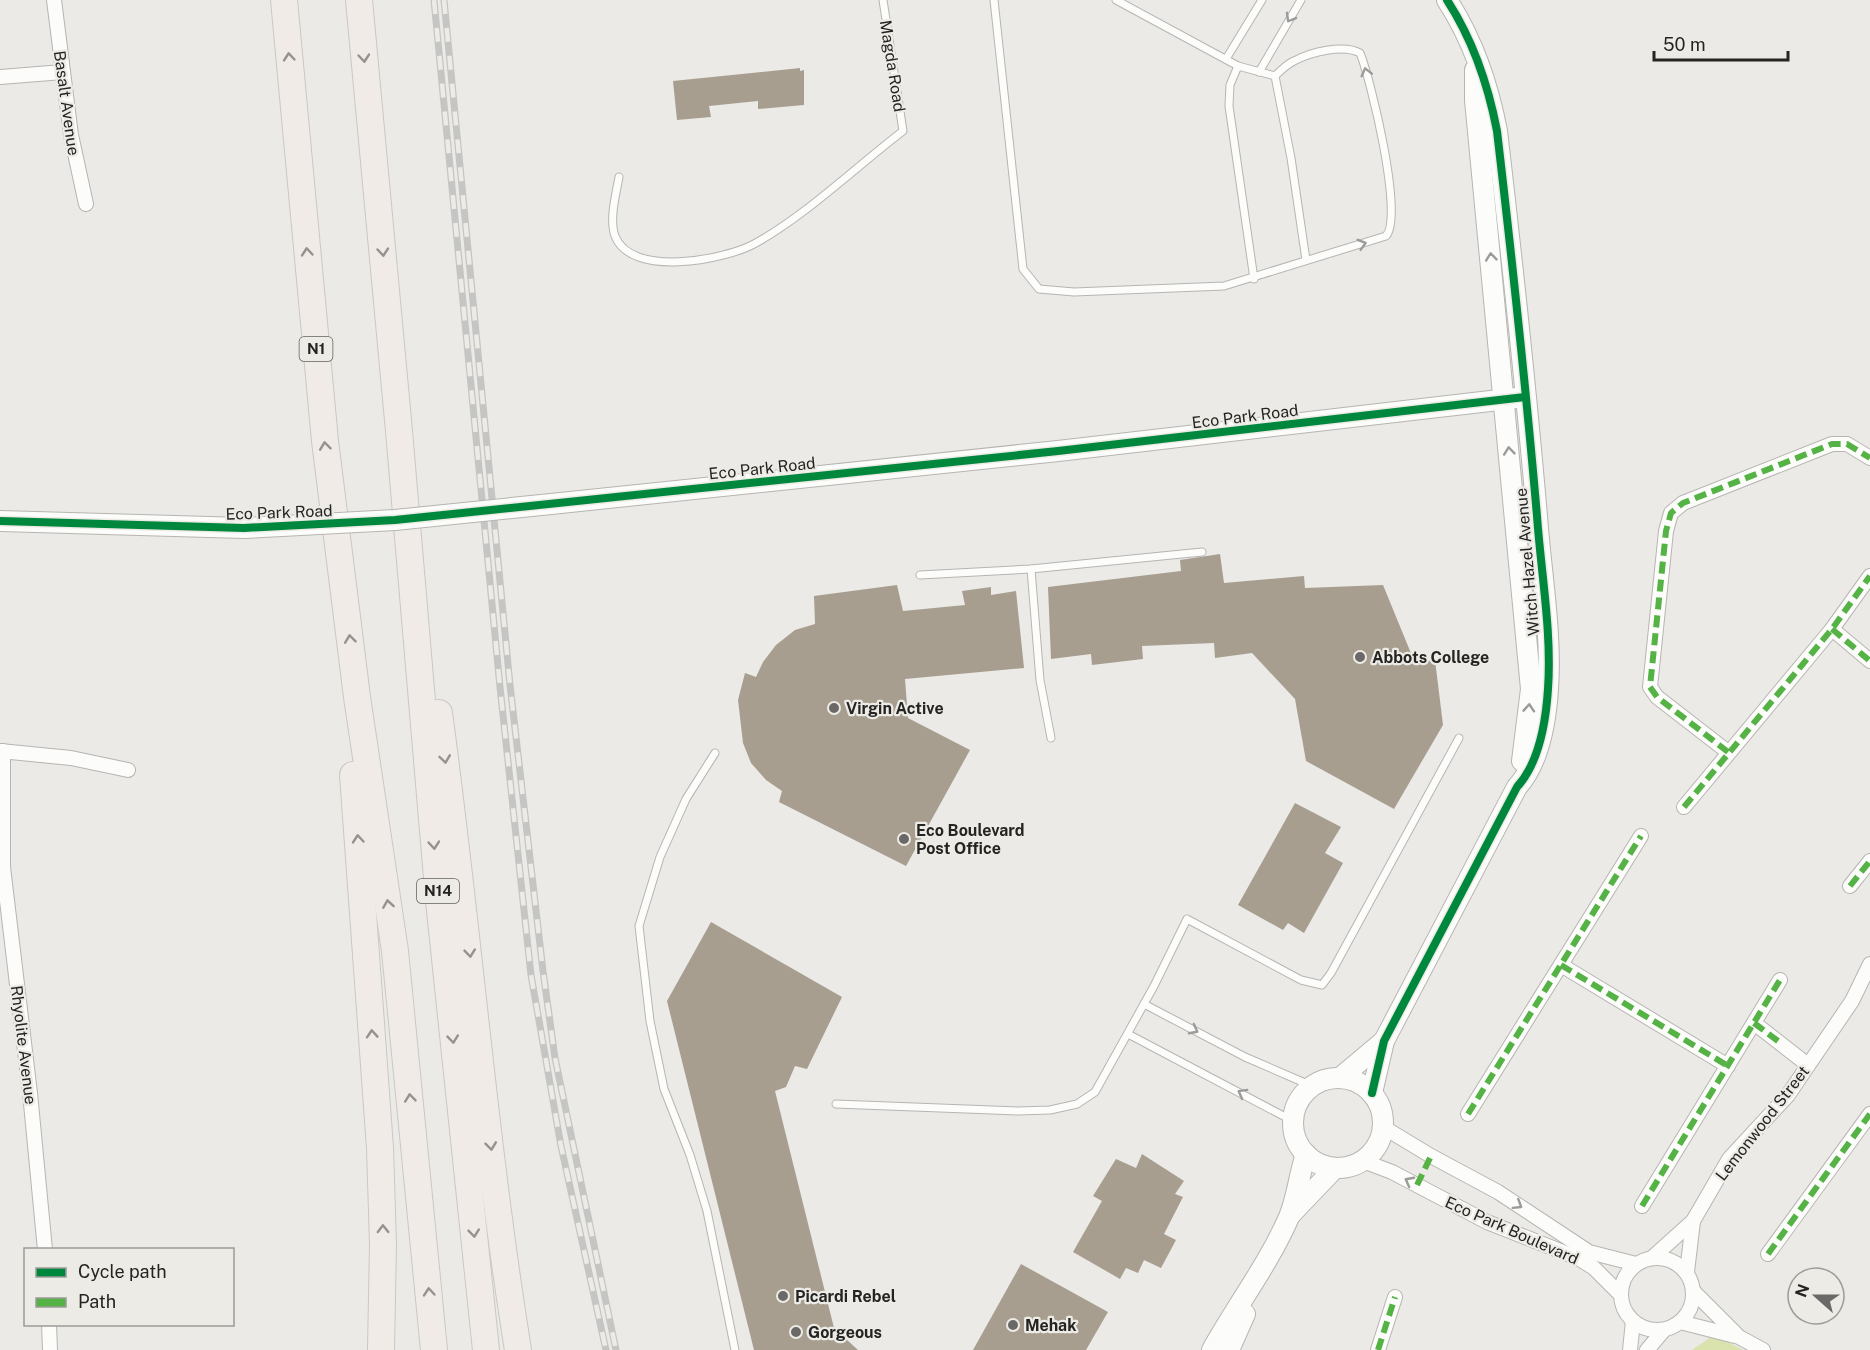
<svg xmlns="http://www.w3.org/2000/svg" width="1870" height="1350" font-family="'Public Sans',sans-serif">
  <style>
    .green { fill: #dae2ad }
    .building { fill: #a79e90 }
    .lines { fill: none; stroke-linecap: round; stroke-linejoin: round }
    .lane-casing { stroke: #b6b5b2; stroke-width: 9 }
    .street-casing { stroke: #b6b5b2; stroke-width: 16 }
    .secondary-casing { stroke: #b6b5b2; stroke-width: 22 }
    .highway-casing { stroke: #c8c8c6; stroke-width: 28 }
    .lane { stroke: #fcfcfb; stroke-width: 7 }
    .street { stroke: #fcfcfb; stroke-width: 14 }
    .secondary { stroke: #fcfcfb; stroke-width: 20 }
    .highway { stroke: #f1ebe8; stroke-width: 26 }
    .rail-casing { stroke: #c5c5c4; stroke-width: 7 }
    .rail { stroke: #ecebe5; stroke-width: 4.5; stroke-dasharray: 14; stroke-linecap: butt }
    .secondary-bridge-casing { stroke: #b6b5b2; stroke-width: 22; stroke-linecap: butt }
    .secondary-bridge { stroke: #fcfcfb; stroke-width: 20 }
    .quiet { stroke: #55b245; stroke-width: 6; stroke-dasharray: 12 6; stroke-linecap: butt }
    .cycleway-casing { stroke: #ecebe5; stroke-width: 11 }
    .cycleway { stroke: #00873e; stroke-width: 8 }
    .oneway { stroke: #9b9b99 }
    .oneway2 { stroke: #95918f }
    .poi-dot { fill: #6a6967; stroke: #ecebe5; stroke-width: 2 }
    .labels { text-anchor: middle; stroke-width: 4.5; stroke-linejoin: round; paint-order: stroke }
    .shield { fill: #ecebe5; stroke: #61605c; stroke-width: 1.5 }
    .shield-label { font-size: 15px; font-weight: bold; fill: #252422 }
    .street-label { font-size: 16px; fill: #252422; stroke: #ecebe5 }
    .poi-label { font-size: 16px; font-weight: bold; fill: #252422; stroke: #ecebe5; text-anchor: start }
  </style>
  <rect width="100%" height="100%" fill="#ebeae6"/>
  <!-- green -->
  <polygon class="green" points="1714,1335 1743,1350 1692,1350"/>
  <!-- building -->
  <g class="building">
    <polygon points="800,68 800,71 804,70 804,105 758,109 758,101 709,106 711,117 677,120 673,81"/>
    <polygon points="1220,554 1224,583 1304,576 1305,588 1383,585 1415,663 1435,660 1443,725 1394,809 1306,761 1295,699 1252,653 1215,658 1214,643 1142,646 1143,659 1092,665 1091,654 1051,659 1048,587 1181,571 1180,560"/>
    <polygon points="897,585 903,611 965,605 962,591 991,587 991,595 1016,591 1024,668 905,679 908,718 970,750 906,866 779,802 782,791 766,780 751,763 743,743 738,700 745,673 756,677 763,662 776,645 795,630 815,624 814,596"/>
    <polygon points="1295,803 1341,827 1325,853 1343,863 1304,933 1288,923 1283,930 1238,905"/>
    <polygon points="711,922 842,997 807,1069 795,1066 786,1087 775,1091 834,1328 858,1350 754,1350 667,1001"/>
    <polygon points="1142,1154 1184,1181 1175,1194 1183,1197 1164,1234 1176,1240 1161,1268 1144,1260 1138,1273 1126,1268 1120,1279 1073,1252 1102,1201 1093,1196 1116,1159 1136,1168"/>
    <polygon points="1021,1264 1108,1312 1086,1350 973,1350"/>
  </g>
  <g class="lines">
    <!-- lane casing -->
    <g class="lane-casing">
      <g id="lane">
        <path d="M994,0L1023,269L1039,289L1074,292L1224,286L1386,236C1404,217 1371,80 1360,53C1343,44 1311,52 1294,61C1287,64 1280,71 1275,76"/>
        <polyline points="1116,0 1238,66 1275,76 1291,158 1306,260"/>
        <polyline points="1226,59 1262,0"/>
        <polyline points="1238,66 1230,85 1229,106 1254,279"/>
        <polyline points="1259,72 1301,0"/>
        <path d="M619,177C616,194 609,219 615,236C631,278 724,260 754,244C804,217 857,166 903,131L883,0"/>
        <polyline points="1031,569 1040,680 1051,738"/>
        <polyline points="920,575 1031,569 1202,552"/>
        <polyline points="715,753 686,799 660,857 639,926 650,1021 664,1089 690,1155 707,1211 735,1350"/>
        <polyline points="1144,1004 1245,1057 1312,1086"/>
        <polyline points="1128,1034 1293,1121"/>
        <polyline points="836,1104 1018,1111 1050,1110 1077,1104 1095,1092 1154,986 1187,919 1301,980 1322,985 1331,973 1459,738"/>
      </g>
    </g>
    <!-- street casing -->
    <g class="street-casing">
      <g id="street">
        <polyline points="54,0 71,135 86,204"/>
        <polyline points="0,77 63,72"/>
        <polyline points="1832,629 1870,661"/>
        <polyline points="0,751 71,758 128,770"/>
        <polyline points="3,751 3,867 30,1093 45,1250"/>
        <polyline points="1728,752 1657,697 1650,687 1666,531 1671,513 1683,503 1832,444 1847,444 1870,458"/>
        <polyline points="1684,807 1832,629 1870,576"/>
        <polyline points="1850,886 1870,861"/>
        <polyline points="1561,965 1728,1066"/>
        <polyline points="1754,1023 1808,1065"/>
        <polyline points="1468,1114 1641,836"/>
        <polyline points="1383,1127 1431,1156 1498,1192 1589,1252 1636,1264"/>
        <polyline points="1363,1161 1392,1172 1487,1222 1578,1258 1594,1268 1621,1295"/>
        <polyline points="1642,1206 1780,980"/>
        <polyline points="1768,1254 1870,1114"/>
        <polyline points="1653,1257 1693,1221 1729,1159 1788,1095 1852,1001 1870,964"/>
        <circle cx="1657" cy="1294" r="36"/>
        <polyline points="1687,1272 1693,1221"/>
        <polyline points="1694,1292 1737,1335"/>
        <polyline points="1680,1322 1739,1337 1763,1350"/>
        <polyline points="49,1324 50,1350"/>
        <polyline points="1378,1350 1395,1297"/>
        <polyline points="1630,1350 1633,1321"/>
        <polyline points="1647,1350 1664,1330"/>
      </g>
    </g>
    <!-- secondary casing -->
    <g class="secondary-casing">
      <g id="secondary">
        <polyline points="1475,70 1475,100 1531,689 1522,761"/>
        <polyline points="551,504 1058,451 1525,397"/>
        <polyline points="0,521 244,528"/>
        <polyline points="1340,1078 1384,1041"/>
        <circle cx="1338" cy="1123" r="45"/>
        <path d="M1372,1093L1384,1041L1517,787C1539,763 1546,720 1548,689C1552,632 1541,573 1537,516C1526,388 1512,259 1497,131C1488,84 1473,40 1447,0"/>
        <polyline points="1291,1214 1335,1168"/>
        <path d="M1212,1350C1237,1305 1268,1265 1289,1217C1297,1198 1299,1175 1306,1154"/>
        <polyline points="1229,1350 1245,1314"/>
      </g>
    </g>
    <!-- highway casing -->
    <g class="highway-casing">
      <g id="highway">
        <polyline points="284,0 325,441 357,697 395,951 434,1350"/>
        <polyline points="359,0 399,431 439,901 486,1350"/>
        <path d="M439,713C468,925 484,1139 518,1350"/>
        <polyline points="353,775 380,1148 383,1244 381,1350"/>
      </g>
    </g>
    <!-- lane -->
    <use href="#lane" class="lane"/>
    <!-- street -->
    <use href="#street" class="street"/>
    <!-- secondary -->
    <use href="#secondary" class="secondary"/>
    <!-- highway -->
    <use href="#highway" class="highway"/>
    <!-- rail casing -->
    <g class="rail-casing">
      <g id="rail">
        <polyline points="434,0 500,687 531,975 561,1146 606,1350"/>
        <polyline points="444,0 510,685 543,971 555,1058 616,1350"/>
      </g>
    </g>
    <!-- rail -->
    <use href="#rail" class="rail"/>
    <!-- secondary-bridge casing -->
    <g class="secondary-bridge-casing">
      <polyline id="secondary-bridge" points="244,528 395,520 551,504"/>
    </g>
    <!-- secondary-bridge -->
    <use href="#secondary-bridge" class="secondary-bridge"/>
    <!-- quiet -->
    <g class="quiet">
      <polyline points="1832,629 1870,661"/>
      <polyline points="1728,752 1657,697 1650,687 1666,531 1671,513 1683,503 1832,444 1847,444 1870,458"/>
      <polyline points="1684,807 1832,629 1870,576"/>
      <polyline points="1850,886 1870,861"/>
      <polyline points="1561,965 1728,1066"/>
      <polyline points="1754,1023 1778,1041"/>
      <polyline points="1468,1114 1641,836"/>
      <polyline points="1417,1185 1431,1156"/>
      <polyline points="1642,1206 1780,980"/>
      <polyline points="1768,1254 1870,1114"/>
      <polyline points="1378,1350 1395,1297"/>
    </g>
    <!-- cycleway casing -->
    <g class="cycleway-casing">
      <g id="cycleway">
        <polyline points="0,521 244,528 395,520 1058,451 1525,397"/>
        <path d="M1372,1093L1384,1041L1517,787C1539,763 1546,720 1548,689C1552,632 1541,573 1537,516C1526,388 1512,259 1497,131C1488,84 1473,40 1447,0"/>
      </g>
    </g>
    <!-- cycleway -->
    <use href="#cycleway" class="cycleway"/>
  </g>
  <!-- one-way arrows -->
  <defs><path id="oneway-chevron" d="M-2-3.5L2.5 0L-2 3.5" fill="none" stroke-width="1.6" stroke-linecap="round" stroke-linejoin="round" transform="scale(1.5)"/></defs>
  <g class="oneway">
    <use href="#oneway-chevron" transform="translate(1290 18) rotate(120)"/>
    <use href="#oneway-chevron" transform="translate(1366 72) rotate(-104)"/>
    <use href="#oneway-chevron" transform="translate(1362 244) rotate(-16)"/>
    <use href="#oneway-chevron" transform="translate(1491 257) rotate(-96)"/>
    <use href="#oneway-chevron" transform="translate(1509 451) rotate(-96)"/>
    <use href="#oneway-chevron" transform="translate(1529 708) rotate(-86)"/>
    <use href="#oneway-chevron" transform="translate(1194 1030) rotate(28)"/>
    <use href="#oneway-chevron" transform="translate(1242 1093) rotate(-151)"/>
    <use href="#oneway-chevron" transform="translate(1409 1181) rotate(-152)"/>
    <use href="#oneway-chevron" transform="translate(1518 1205) rotate(32)"/>
  </g>
  <g class="oneway2">
    <use href="#oneway-chevron" transform="translate(289 57) rotate(-95)"/>
    <use href="#oneway-chevron" transform="translate(364 58) rotate(85)"/>
    <use href="#oneway-chevron" transform="translate(307 252) rotate(-95)"/>
    <use href="#oneway-chevron" transform="translate(383 252) rotate(85)"/>
    <use href="#oneway-chevron" transform="translate(325 446) rotate(-97)"/>
    <use href="#oneway-chevron" transform="translate(350 639) rotate(-97)"/>
    <use href="#oneway-chevron" transform="translate(445 759) rotate(82)"/>
    <use href="#oneway-chevron" transform="translate(358 839) rotate(-95)"/>
    <use href="#oneway-chevron" transform="translate(434 845) rotate(85)"/>
    <use href="#oneway-chevron" transform="translate(388 904) rotate(-99)"/>
    <use href="#oneway-chevron" transform="translate(470 953) rotate(84)"/>
    <use href="#oneway-chevron" transform="translate(372 1034) rotate(-94)"/>
    <use href="#oneway-chevron" transform="translate(453 1039) rotate(84)"/>
    <use href="#oneway-chevron" transform="translate(410 1098) rotate(-96)"/>
    <use href="#oneway-chevron" transform="translate(491 1146) rotate(83)"/>
    <use href="#oneway-chevron" transform="translate(383 1229) rotate(-91)"/>
    <use href="#oneway-chevron" transform="translate(474 1233) rotate(84)"/>
    <use href="#oneway-chevron" transform="translate(429 1292) rotate(-95)"/>
  </g>
  <!-- markers -->
  <g class="poi-dot">
    <circle cx="1360" cy="657" r="6"/>
    <circle cx="834" cy="708" r="6"/>
    <circle cx="904" cy="839" r="6"/>
    <circle cx="783" cy="1296" r="6"/>
    <circle cx="1013" cy="1325" r="6"/>
    <circle cx="796" cy="1332" r="6"/>
  </g>
  <g class="labels">
    <!-- shield labels -->
    <g class="shield">
      <rect x="299.5" y="337" width="33" height="24" rx="4.5"/>
      <rect x="417" y="879" width="42" height="24" rx="4.5"/>
    </g>
    <g class="shield-label">
      <text x="316" y="354">N1</text>
      <text x="438" y="896">N14</text>
    </g>
    <!-- street labels -->
    <g class="street-label">
      <text transform="translate(893 66) rotate(81)" y="6">Magda Road</text>
      <text transform="translate(67 103) rotate(82)" y="6">Basalt Avenue</text>
      <text transform="translate(1245 416) rotate(-7)" y="6">Eco Park Road</text>
      <text transform="translate(762 468) rotate(-6)" y="6">Eco Park Road</text>
      <text transform="translate(279 512) rotate(-2)" y="6">Eco Park Road</text>
      <text transform="translate(1527 562) rotate(-95)" y="6">Witch Hazel Avenue</text>
      <text transform="translate(24 1045) rotate(83)" y="6">Rhyolite Avenue</text>
      <text transform="translate(1762 1123) rotate(-52)" y="6">Lemonwood Street</text>
      <text transform="translate(1512 1230) rotate(24)" y="6">Eco Park Boulevard</text>
    </g>
    <!-- poi labels -->
    <g class="poi-label">
      <text x="1372" y="663">Abbots College</text>
      <text x="846" y="714">Virgin Active</text>
      <text x="916" y="836">Eco Boulevard<tspan x="916" dy="18">Post Office</tspan></text>
      <text x="795" y="1302">Picardi Rebel</text>
      <text x="1025" y="1331">Mehak</text>
      <text x="808" y="1338">Gorgeous</text>
    </g>
  </g>
  <!-- legend -->
  <rect x="24" y="1248" width="210" height="78" fill="#ecebe5" stroke="#9c9b97" stroke-width="1.5"/>
  <rect x="36" y="1268" width="30" height="9" fill="#00873e" stroke="#9c9b97" stroke-width="1.5"/>
  <text x="78" y="1278" font-size="18" fill="#252422">Cycle path</text>
  <rect x="36" y="1298" width="30" height="9" fill="#55b245" stroke="#9c9b97" stroke-width="1.5"/>
  <text x="78" y="1308" font-size="18" fill="#252422">Path</text>
  <!-- north arrow -->
  <g transform="translate(1816 1296) rotate(291)"><circle r="28" fill="#ecebe5" stroke="#9c9b97" stroke-width="1.5"/>
  <path d="M0-4.5L10 22L0 15L-10 22Z" fill="#6a6967"/>
  <text y="-9" font-size="16" font-weight="bold" text-anchor="middle" fill="#252422">N</text>
  </g>
  <!-- scale -->
  <path d="M1654 51v9h134v-9" fill="none" stroke="#252422" stroke-width="3"/>
  <text x="1663" y="51" font-size="18" fill="#252422" stroke="#ecebe5" stroke-width="4.5" paint-order="stroke">50 m</text>
</svg>
